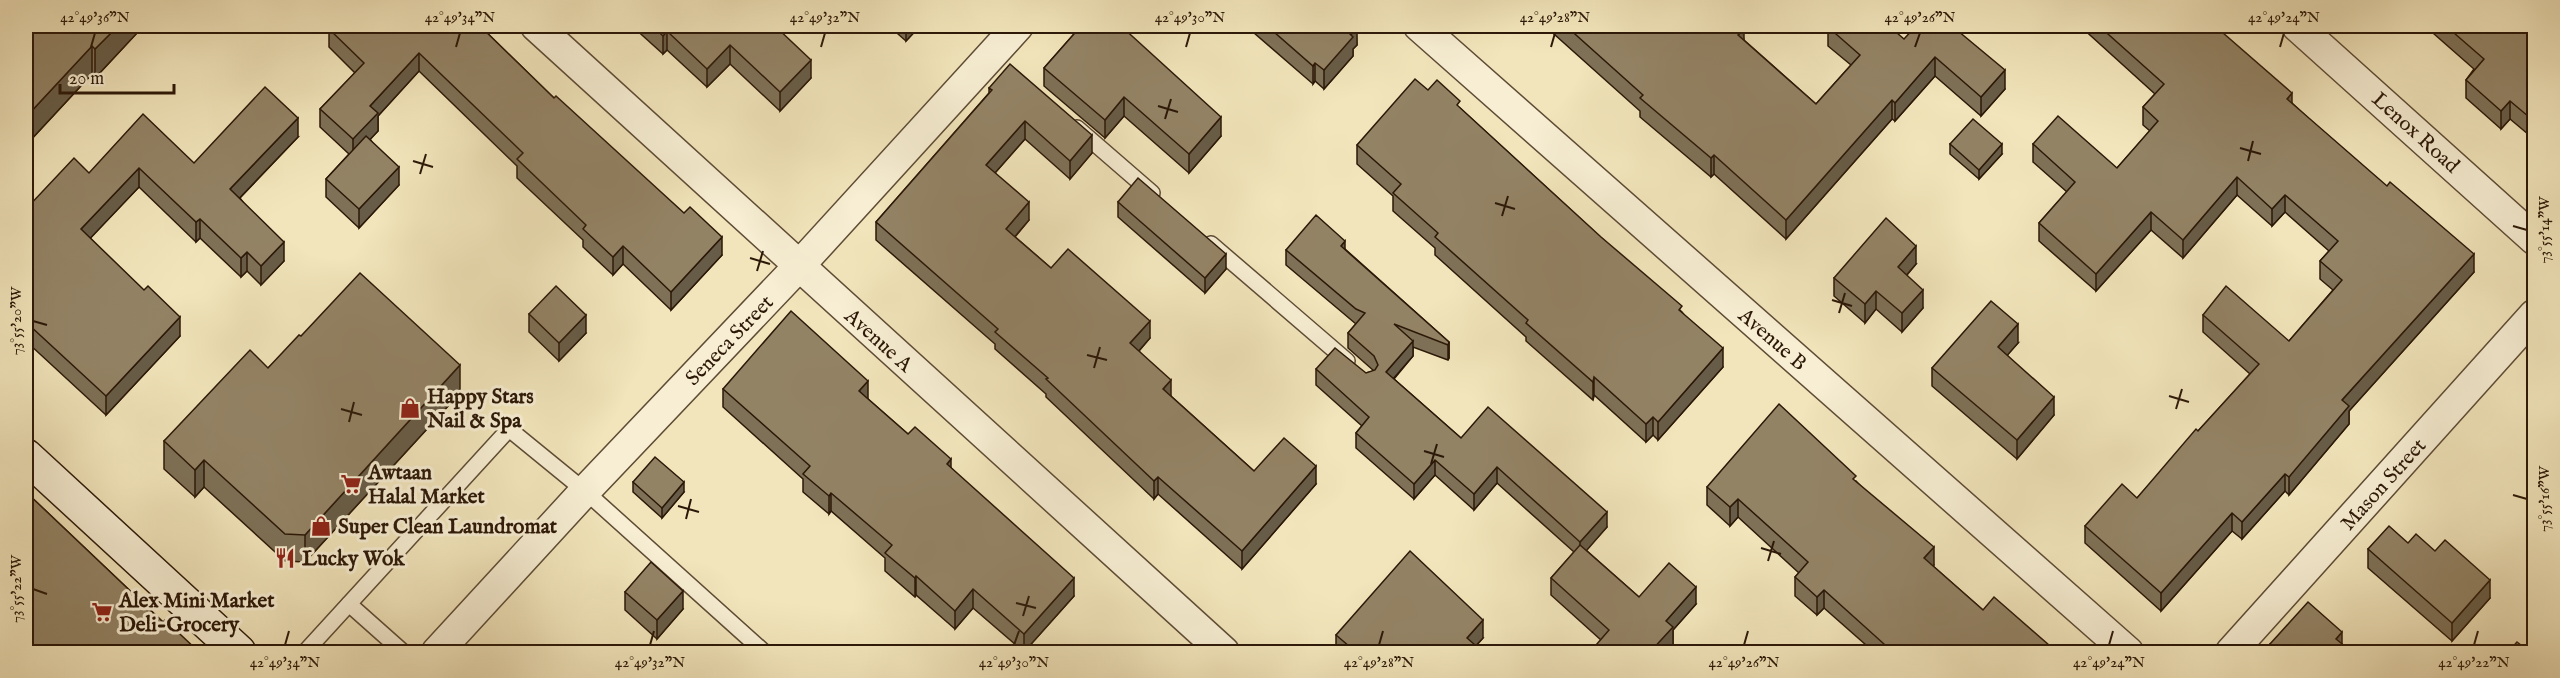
<svg xmlns="http://www.w3.org/2000/svg" width="2560" height="678" font-family="'IM FELL English',serif">
  <style>
    .lines { fill: none; stroke-linecap: round; stroke-linejoin: round }
    .lane-casing { stroke: #5e4b35; stroke-width: 18 }
    .street-casing { stroke: #5e4b35; stroke-width: 33 }
    .secondary-casing { stroke: #2c1808; stroke-width: 36 }
    .lane { stroke: #f7eed3; stroke-width: 15 }
    .street { stroke: #f7eed3; stroke-width: 30 }
    .secondary { stroke: #f7eed3; stroke-width: 33 }
    .wall { fill: #7e7157; stroke: #2c1808; stroke-width: 1.5 }
    .shaded-wall { fill: #675c47; stroke: #2c1808; stroke-width: 1.5 }
    .building { fill: #938365; stroke: #2c1808; stroke-width: 1.5 }
    .ticks { fill: none; stroke: #2c1808; stroke-width: 2 }
    .labels { text-anchor: middle; stroke-width: 6; stroke-linejoin: round; paint-order: stroke }
    .street-label { font-size: 21px; fill: #2c1808; stroke: #f7eed3 }
    .poi-label { font-size: 21px; font-weight: bold; fill: #2c1808; stroke: #f7eed3; text-anchor: start }
    .neatline { fill: none; stroke: #2c1808; stroke-width: 2 }
    .ticks-label { font-size: 15px; text-anchor: middle; fill: #2c1808 }
  </style>
  <rect width="100%" height="100%" fill="#f2e5bb"/>
  <filter id="stains"><feTurbulence type="fractalNoise" baseFrequency=".00333" numOctaves="4"/><feColorMatrix values="0 0 0 0 .2 0 0 0 0 .09 0 0 0 0 .02 0 0 0 .5 -.17"/></filter>
  <radialGradient id="worn" r=".72"><stop offset=".6" stop-color="#630" stop-opacity="0"/><stop offset="1" stop-color="#630" stop-opacity=".3"/></radialGradient>
  <g class="lines">
    <!-- lane casing -->
    <g class="lane-casing">
      <g id="lane">
        <polyline points="1077,128 1152,193"/>
        <polyline points="1211,244 1347,361"/>
        <polyline points="349,604 403,652"/>
        <polyline points="305,652 509,429 585,491 764,652"/>
      </g>
    </g>
    <!-- street casing -->
    <g class="street-casing">
      <g id="street">
        <polyline points="536,26 1224,652"/>
        <polyline points="1419,26 2128,652"/>
        <polyline points="2297,26 2534,239"/>
        <polyline points="437,652 585,491 798,267 1018,26"/>
        <polyline points="2231,652 2534,315"/>
      </g>
    </g>
    <!-- secondary casing -->
    <g class="secondary-casing">
      <polyline id="secondary" points="26,456 239,652"/>
    </g>
    <!-- lane -->
    <use href="#lane" class="lane"/>
    <!-- street -->
    <use href="#street" class="street"/>
    <!-- secondary -->
    <use href="#secondary" class="secondary"/>
  </g>
  <!-- wall -->
  <g class="wall">
    <polygon points="26,26 137,26 137,33 95,78 92,74 26,145"/>
    <polygon points="328,26 480,26 554,98 722,255 671,310 623,264 613,275 583,247 583,240 517,178 517,166 419,71 378,116 378,131 370,139 399,185 359,228 326,197 326,179 349,154 320,127 320,109 355,73 329,47 329,29 330,27"/>
    <polygon points="632,26 775,26 811,78 780,111 730,64 707,87 667,50 663,54"/>
    <polygon points="889,26 920,26 906,41"/>
    <polygon points="1081,26 1221,136 1189,173 1124,116 1105,138 1044,86 1044,68"/>
    <polygon points="1246,26 1356,26 1357,45 1353,49 1353,56 1324,89 1315,81 1313,84"/>
    <polygon points="1545,26 1740,26 1744,40 1816,104 1851,65 1828,46 1828,27 1904,39 2005,89 1981,116 1935,76 1895,121 1892,119 1786,239 1714,174 1711,177 1640,117 1640,111"/>
    <polygon points="2080,26 2215,26 2292,103 2474,272 2349,411 2349,424 2289,495 2285,491 2242,539 2232,531 2161,611 2085,543 2085,526 2137,498 2198,431 2250,374 2203,332 2203,315 2289,341 2333,290 2320,279 2320,261 2329,251 2285,212 2272,226 2237,195 2183,258 2151,230 2096,291 2039,241 2039,223 2067,192 2033,162 2033,144 2117,168 2150,131 2143,125 2143,107 2155,94"/>
    <polygon points="2425,26 2502,26 2508,31 2535,26 2535,140 2510,119 2501,129 2466,98 2466,80 2474,69"/>
    <polygon points="989,88 1092,153 1070,179 1025,139 995,173 1029,220 1015,237 1051,268 1150,338 1139,351 1171,396 1254,471 1316,484 1242,569 1158,494 1154,499 1046,397 1046,394 995,349 995,344 876,240 876,222 989,93"/>
    <polygon points="1428,90 1460,108 1682,312 1723,367 1658,440 1653,435 1646,442 1594,395 1593,400 1526,341 1526,337 1435,255 1435,248 1393,211 1393,196 1357,164 1357,145"/>
    <polygon points="298,137 240,198 284,261 261,285 247,271 241,277 200,238 196,242 139,187 90,238 180,336 106,415 28,343 28,337 26,335 26,209 89,173 194,163"/>
    <polygon points="1950,144 2002,154 1979,179 1950,154"/>
    <polygon points="1118,202 1226,269 1205,293 1118,217"/>
    <polygon points="1345,249 1449,342 1449,358 1448,360 1413,347 1413,356 1394,379 1461,438 1607,527 1586,550 1639,597 1696,604 1673,630 1673,644 1601,640 1551,595 1551,578 1574,552 1497,483 1474,510 1435,475 1414,499 1356,448 1356,433 1362,426 1316,385 1316,369 1366,373 1374,371 1348,348 1348,333 1356,324 1286,265 1286,250"/>
    <polygon points="1916,264 1907,275 1923,308 1902,332 1876,309 1865,323 1834,296 1834,278"/>
    <polygon points="529,314 586,333 559,361 529,332"/>
    <polygon points="301,336 460,393 305,562 285,561 204,487 195,497 164,469 164,441 268,368"/>
    <polygon points="2018,343 2007,355 2054,415 2017,459 1932,386 1932,368"/>
    <polygon points="723,389 868,399 908,434 951,468 1074,596 1024,652 973,608 955,629 916,595 915,597 885,571 885,558 831,511 829,514 803,492 803,479 723,407"/>
    <polygon points="1856,481 1934,565 1933,566 1983,610 2057,652 1874,652 1824,608 1817,615 1795,596 1795,577 1799,573 1738,517 1730,526 1707,505 1707,487"/>
    <polygon points="633,482 684,492 662,518 633,492"/>
    <polygon points="26,492 163,622 199,652 26,652"/>
    <polygon points="2408,543 2435,551 2490,598 2452,641 2368,568 2368,549"/>
    <polygon points="625,592 683,609 657,639 625,610"/>
    <polygon points="1336,635 1483,638 1476,646 1483,652 1336,652"/>
    <polygon points="2270,644 2342,644 2352,652 2270,652"/>
  </g>
  <!-- shaded-wall -->
  <g class="shaded-wall">
    <polygon points="118,26 137,26 137,33 95,78 95,49"/>
    <polygon points="906,26 920,26 906,41"/>
    <polygon points="1357,27 1357,45 1353,49 1353,56 1324,89 1324,70"/>
    <polygon points="1744,29 1744,47 1738,35"/>
    <polygon points="667,31 667,50 663,54 663,36"/>
    <polygon points="730,45 730,64 707,87 707,69"/>
    <polygon points="92,46 92,74 26,145 26,117"/>
    <polygon points="419,53 419,71 378,116 378,131 353,158 353,139 370,106"/>
    <polygon points="1935,57 1935,76 1895,121 1895,103"/>
    <polygon points="811,60 811,78 780,111 780,92"/>
    <polygon points="1315,63 1315,81 1313,84 1313,66"/>
    <polygon points="2005,70 2005,89 1981,116 1981,97"/>
    <polygon points="2292,93 2292,111 2287,99"/>
    <polygon points="1124,97 1124,116 1105,138 1105,120"/>
    <polygon points="1892,100 1892,119 1786,239 1786,220"/>
    <polygon points="2510,101 2510,119 2501,129 2501,111"/>
    <polygon points="1221,117 1221,136 1189,173 1189,154"/>
    <polygon points="298,118 298,137 230,208 230,189"/>
    <polygon points="1025,121 1025,139 986,183 986,165"/>
    <polygon points="1092,135 1092,153 1070,179 1070,161"/>
    <polygon points="2002,144 2002,154 1979,179 1979,170"/>
    <polygon points="1714,155 1714,174 1711,177 1711,158"/>
    <polygon points="399,167 399,185 359,228 359,209"/>
    <polygon points="139,168 139,187 81,248 81,229"/>
    <polygon points="2237,177 2237,195 2183,258 2183,240"/>
    <polygon points="2285,195 2285,212 2272,226 2272,209"/>
    <polygon points="1029,202 1029,220 1006,247 1006,229"/>
    <polygon points="2151,212 2151,230 2096,291 2096,274"/>
    <polygon points="200,219 200,238 196,242 196,222"/>
    <polygon points="722,237 722,255 671,310 671,292"/>
    <polygon points="1345,241 1345,256 1341,246"/>
    <polygon points="284,242 284,261 261,285 261,266"/>
    <polygon points="623,246 623,264 613,275 613,257"/>
    <polygon points="1916,246 1916,264 1898,285 1898,267"/>
    <polygon points="247,252 247,271 241,277 241,258"/>
    <polygon points="1226,254 1226,269 1205,293 1205,278"/>
    <polygon points="2474,254 2474,272 2349,411 2349,424 2289,495 2289,477 2342,400"/>
    <polygon points="1923,290 1923,308 1902,332 1902,313"/>
    <polygon points="1876,291 1876,309 1865,323 1865,304"/>
    <polygon points="586,315 586,333 559,361 559,343"/>
    <polygon points="180,317 180,336 106,415 106,396"/>
    <polygon points="1150,321 1150,338 1130,361 1130,343"/>
    <polygon points="2018,324 2018,343 1998,366 1998,347"/>
    <polygon points="1413,341 1413,356 1386,387 1386,372"/>
    <polygon points="1449,342 1449,358 1448,360 1448,345"/>
    <polygon points="1723,348 1723,367 1658,440 1658,422"/>
    <polygon points="460,365 460,393 305,562 305,535"/>
    <polygon points="1594,377 1594,395 1593,400 1593,382"/>
    <polygon points="1171,380 1171,398 1163,389"/>
    <polygon points="868,381 868,400 859,391"/>
    <polygon points="2054,397 2054,415 2017,459 2017,440"/>
    <polygon points="1653,417 1653,435 1646,442 1646,424"/>
    <polygon points="951,459 951,478 947,464"/>
    <polygon points="204,460 204,487 195,497 195,470"/>
    <polygon points="1435,460 1435,475 1414,499 1414,484"/>
    <polygon points="1316,466 1316,484 1242,569 1242,551"/>
    <polygon points="1497,467 1497,483 1474,510 1474,494"/>
    <polygon points="2285,474 2285,491 2242,539 2242,522"/>
    <polygon points="1158,477 1158,494 1154,499 1154,481"/>
    <polygon points="684,482 684,492 662,518 662,508"/>
    <polygon points="831,493 831,511 829,514 829,496"/>
    <polygon points="1738,499 1738,517 1730,526 1730,507"/>
    <polygon points="1607,512 1607,527 1580,558 1580,542"/>
    <polygon points="2232,513 2232,531 2161,611 2161,593"/>
    <polygon points="1934,547 1934,565 1924,576 1924,558"/>
    <polygon points="916,576 916,595 915,597 915,578"/>
    <polygon points="1074,578 1074,596 1024,652 1024,634"/>
    <polygon points="2490,580 2490,598 2452,641 2452,623"/>
    <polygon points="1696,587 1696,604 1673,630 1673,644 1665,652 1650,652 1666,621"/>
    <polygon points="973,589 973,608 955,629 955,611"/>
    <polygon points="1824,590 1824,608 1817,615 1817,597"/>
    <polygon points="683,591 683,609 657,639 657,620"/>
    <polygon points="1483,620 1483,638 1470,652 1467,638"/>
    <polygon points="2342,632 2342,652 2336,639"/>
    <polygon points="67,645 67,652 60,652"/>
  </g>
  <!-- building -->
  <g class="building">
    <polygon points="26,26 118,26 95,49 92,46 26,117"/>
    <polygon points="332,26 480,26 554,98 556,96 684,213 690,207 722,237 671,292 623,246 613,257 583,229 586,225 517,159 523,153 419,53 370,106 378,113 353,139 320,109 364,63 329,29"/>
    <polygon points="652,26 775,26 811,60 780,92 730,45 707,69 667,31 663,36"/>
    <polygon points="1081,26 1121,26 1221,117 1189,154 1124,97 1105,120 1044,68"/>
    <polygon points="1267,26 1356,26 1357,27 1350,34 1353,37 1324,70 1315,63 1313,66"/>
    <polygon points="1566,26 1740,26 1744,29 1738,35 1816,104 1860,55 1828,27 1830,26 1889,26 1904,39 1916,26 1952,26 2005,70 1981,97 1935,57 1895,103 1892,100 1786,220 1714,155 1711,158 1640,98 1643,95"/>
    <polygon points="2099,26 2215,26 2292,93 2287,99 2387,186 2390,182 2474,254 2342,400 2349,406 2289,477 2285,474 2242,522 2232,513 2161,593 2085,526 2122,484 2137,498 2196,429 2198,431 2259,364 2203,315 2226,286 2289,341 2342,280 2320,261 2338,241 2285,195 2272,209 2237,177 2183,240 2151,212 2096,274 2039,223 2075,182 2033,144 2058,116 2117,168 2158,121 2143,107 2164,84"/>
    <polygon points="2446,26 2502,26 2508,31 2513,26 2535,26 2535,122 2510,101 2501,111 2466,80 2484,59"/>
    <polygon points="1010,64 1092,135 1070,161 1025,121 986,165 1029,202 1006,229 1051,268 1068,249 1150,321 1130,343 1171,380 1163,389 1254,471 1284,438 1316,466 1242,551 1158,477 1154,481 1046,379 1048,378 995,332 998,329 876,222 992,90 989,88"/>
    <polygon points="1415,79 1428,90 1437,80 1460,101 1457,105 1601,237 1682,306 1679,310 1723,348 1658,422 1653,417 1646,424 1594,377 1593,382 1526,323 1528,320 1435,237 1438,233 1393,193 1401,184 1357,145"/>
    <polygon points="265,87 298,118 230,189 284,242 261,266 247,252 241,258 200,219 196,222 139,168 81,229 144,290 148,286 180,317 106,396 28,324 31,321 26,316 26,209 74,158 89,173 143,114 194,163"/>
    <polygon points="1973,119 2002,144 1979,170 1950,144"/>
    <polygon points="366,136 399,167 359,209 326,179"/>
    <polygon points="1138,178 1226,254 1205,278 1118,202"/>
    <polygon points="1316,215 1345,241 1341,246 1449,342 1448,345 1394,324 1413,341 1386,372 1461,438 1488,407 1607,512 1580,542 1497,467 1474,494 1435,460 1414,484 1356,433 1369,417 1316,369 1335,348 1366,373 1375,370 1378,365 1374,356 1348,333 1365,313 1356,309 1286,250"/>
    <polygon points="1886,218 1916,246 1898,267 1923,290 1902,313 1876,291 1865,304 1834,278"/>
    <polygon points="360,273 460,365 305,535 285,534 204,460 195,470 164,441 250,350 268,368 299,335 301,336"/>
    <polygon points="556,286 586,315 559,343 529,314"/>
    <polygon points="1991,301 2018,324 1998,347 2054,397 2017,440 1932,368"/>
    <polygon points="791,311 868,381 859,391 908,434 915,427 951,459 947,464 1074,578 1024,634 973,589 955,611 916,576 915,578 885,553 892,545 831,493 829,496 803,474 810,466 723,389"/>
    <polygon points="1779,404 1856,476 1853,479 1934,547 1924,558 1983,610 1994,597 2057,652 1877,652 1884,644 1824,590 1817,597 1795,577 1808,562 1738,499 1730,507 1707,487"/>
    <polygon points="655,457 684,482 662,508 633,482"/>
    <polygon points="26,492 163,622 165,620 199,652 75,652 67,645 60,652 32,652 26,646 26,622 30,618 26,615"/>
    <polygon points="2389,526 2408,543 2416,534 2435,551 2445,540 2490,580 2452,623 2368,549"/>
    <polygon points="1580,545 1639,597 1669,563 1696,587 1666,621 1673,627 1650,652 1590,652 1609,630 1551,578"/>
    <polygon points="1410,551 1483,620 1467,638 1483,652 1356,652 1336,635"/>
    <polygon points="651,562 683,591 657,620 625,592"/>
    <polygon points="2308,602 2342,632 2336,639 2352,652 2279,652 2270,644"/>
    <polygon points="2517,642 2530,652 2508,652"/>
  </g>
  <!-- ticks -->
  <path class="ticks" d="M91,47L95,33M456,47L460,33M821,47L825,33M1186,47L1190,33M1551,47L1555,33M1915,47L1920,33M2280,47L2284,33M1158,106L1178,112M1165,119L1171,99M2240,148L2261,154M413,161L433,167M2248,161L2253,141M420,174L426,154M1495,203L1515,209M1502,216L1508,196M2513,226L2527,230M750,258L770,264M757,271L763,251M1832,300L1852,306M1839,313L1845,293M33,321L47,325M1087,355L1107,360M1094,368L1100,347M2169,396L2189,402M341,409L362,415M2176,409L2182,389M349,422L354,402M1424,451L1444,457M1431,464L1437,444M2513,495L2527,499M678,506L699,512M686,519L691,499M1761,548L1781,554M1768,561L1774,541M33,589L47,594M1016,603L1036,608M1023,616L1029,596M285,645L289,631M650,645L654,631M1014,645L1019,631M1379,645L1383,631M1744,645L1748,631M2109,645L2113,631M2474,645L2478,631"/>
  <!-- icons -->
  <defs>
    <g id="shop-bare" transform="scale(1.62)"><path d="M-5-2.5h2.3a2.7 3.5 0 0 1 5.4 0H5L5.5 6h-11ZM-1.5-2.5h3a1.5 2.3 0 0 0-3 0Z" fill="#8f2418" stroke="#f7eed3" stroke-width="2.5" paint-order="stroke"/></g>
    <g id="supermarket-bare" transform="scale(1.62)"><path d="M-6-5.5h2.5l.6 2H6L4.5 2H-2.5L-4.4-4H-6ZM-1.5 3.2a1.3 1.3 0 1 0 .1 0ZM3 3.2a1.3 1.3 0 1 0 .1 0Z" fill="#8f2418" stroke="#f7eed3" stroke-width="2.5" paint-order="stroke"/></g>
    <g id="restaurant-bare" transform="scale(1.62)"><path d="M-5-6h1v4h1v-4h1v4h1v-4h1v5L-1.5 .5V6h-2V.5L-5-1ZM5-6V6H3V1.5H1.5Q1.5-4 5-6Z" fill="#8f2418" stroke="#f7eed3" stroke-width="2.5" paint-order="stroke"/></g>
  </defs>
  <g fill-rule="evenodd">
    <use href="#shop-bare" x="410" y="408"/>
    <use href="#supermarket-bare" x="351" y="484"/>
    <use href="#shop-bare" x="321" y="526"/>
    <use href="#restaurant-bare" x="285" y="558"/>
    <use href="#supermarket-bare" x="102" y="612"/>
  </g>
  <g class="labels">
    <!-- street labels -->
    <g class="street-label">
      <text transform="translate(2416 132) rotate(42)" y="7">Lenox Road</text>
      <text transform="translate(1773 339) rotate(41)" y="7">Avenue B</text>
      <text transform="translate(729 340) rotate(-46)" y="7">Seneca Street</text>
      <text transform="translate(879 340) rotate(42)" y="7">Avenue A</text>
      <text transform="translate(2383 484) rotate(-48)" y="7">Mason Street</text>
    </g>
    <!-- poi labels -->
    <g class="poi-label">
      <text x="427" y="403">Happy Stars<tspan x="427" dy="24">Nail &amp; Spa</tspan></text>
      <text x="368" y="479">Awtaan<tspan x="368" dy="24">Halal Market</tspan></text>
      <text x="338" y="533">Super Clean Laundromat</text>
      <text x="302" y="565">Lucky Wok</text>
      <text x="119" y="607">Alex Mini Market<tspan x="119" dy="24">Deli-Grocery</tspan></text>
    </g>
  </g>
  <!-- margin -->
  <rect width="2560" height="678" fill="none" stroke="#f2e5bb" stroke-width="66"/>
  <!-- scale -->
  <path d="M60 84v9h114v-9" fill="none" stroke="#2c1808" stroke-width="3"/>
  <text x="69" y="84" font-size="18" fill="#2c1808" stroke="#f7eed3" stroke-width="4.5" paint-order="stroke">20 m</text>
  <rect x="33" y="33" width="2494" height="612" class="neatline"/>
  <g class="ticks-label">
    <text x="95" y="22">42°49'36"N</text>
    <text x="460" y="22">42°49'34"N</text>
    <text x="825" y="22">42°49'32"N</text>
    <text x="1190" y="22">42°49'30"N</text>
    <text x="1555" y="22">42°49'28"N</text>
    <text x="1920" y="22">42°49'26"N</text>
    <text x="2284" y="22">42°49'24"N</text>
    <text transform="translate(2544 230) rotate(-90)" y="5">73°55'14"W</text>
    <text transform="translate(16 321) rotate(-90)" y="5">73°55'20"W</text>
    <text transform="translate(2544 499) rotate(-90)" y="5">73°55'16"W</text>
    <text transform="translate(16 589) rotate(-90)" y="5">73°55'22"W</text>
    <text x="285" y="667">42°49'34"N</text>
    <text x="650" y="667">42°49'32"N</text>
    <text x="1014" y="667">42°49'30"N</text>
    <text x="1379" y="667">42°49'28"N</text>
    <text x="1744" y="667">42°49'26"N</text>
    <text x="2109" y="667">42°49'24"N</text>
    <text x="2474" y="667">42°49'22"N</text>
  </g>
  <rect width="100%" height="100%" filter="url(#stains)"/>
  <rect width="100%" height="100%" fill="url(#worn)"/>
</svg>
